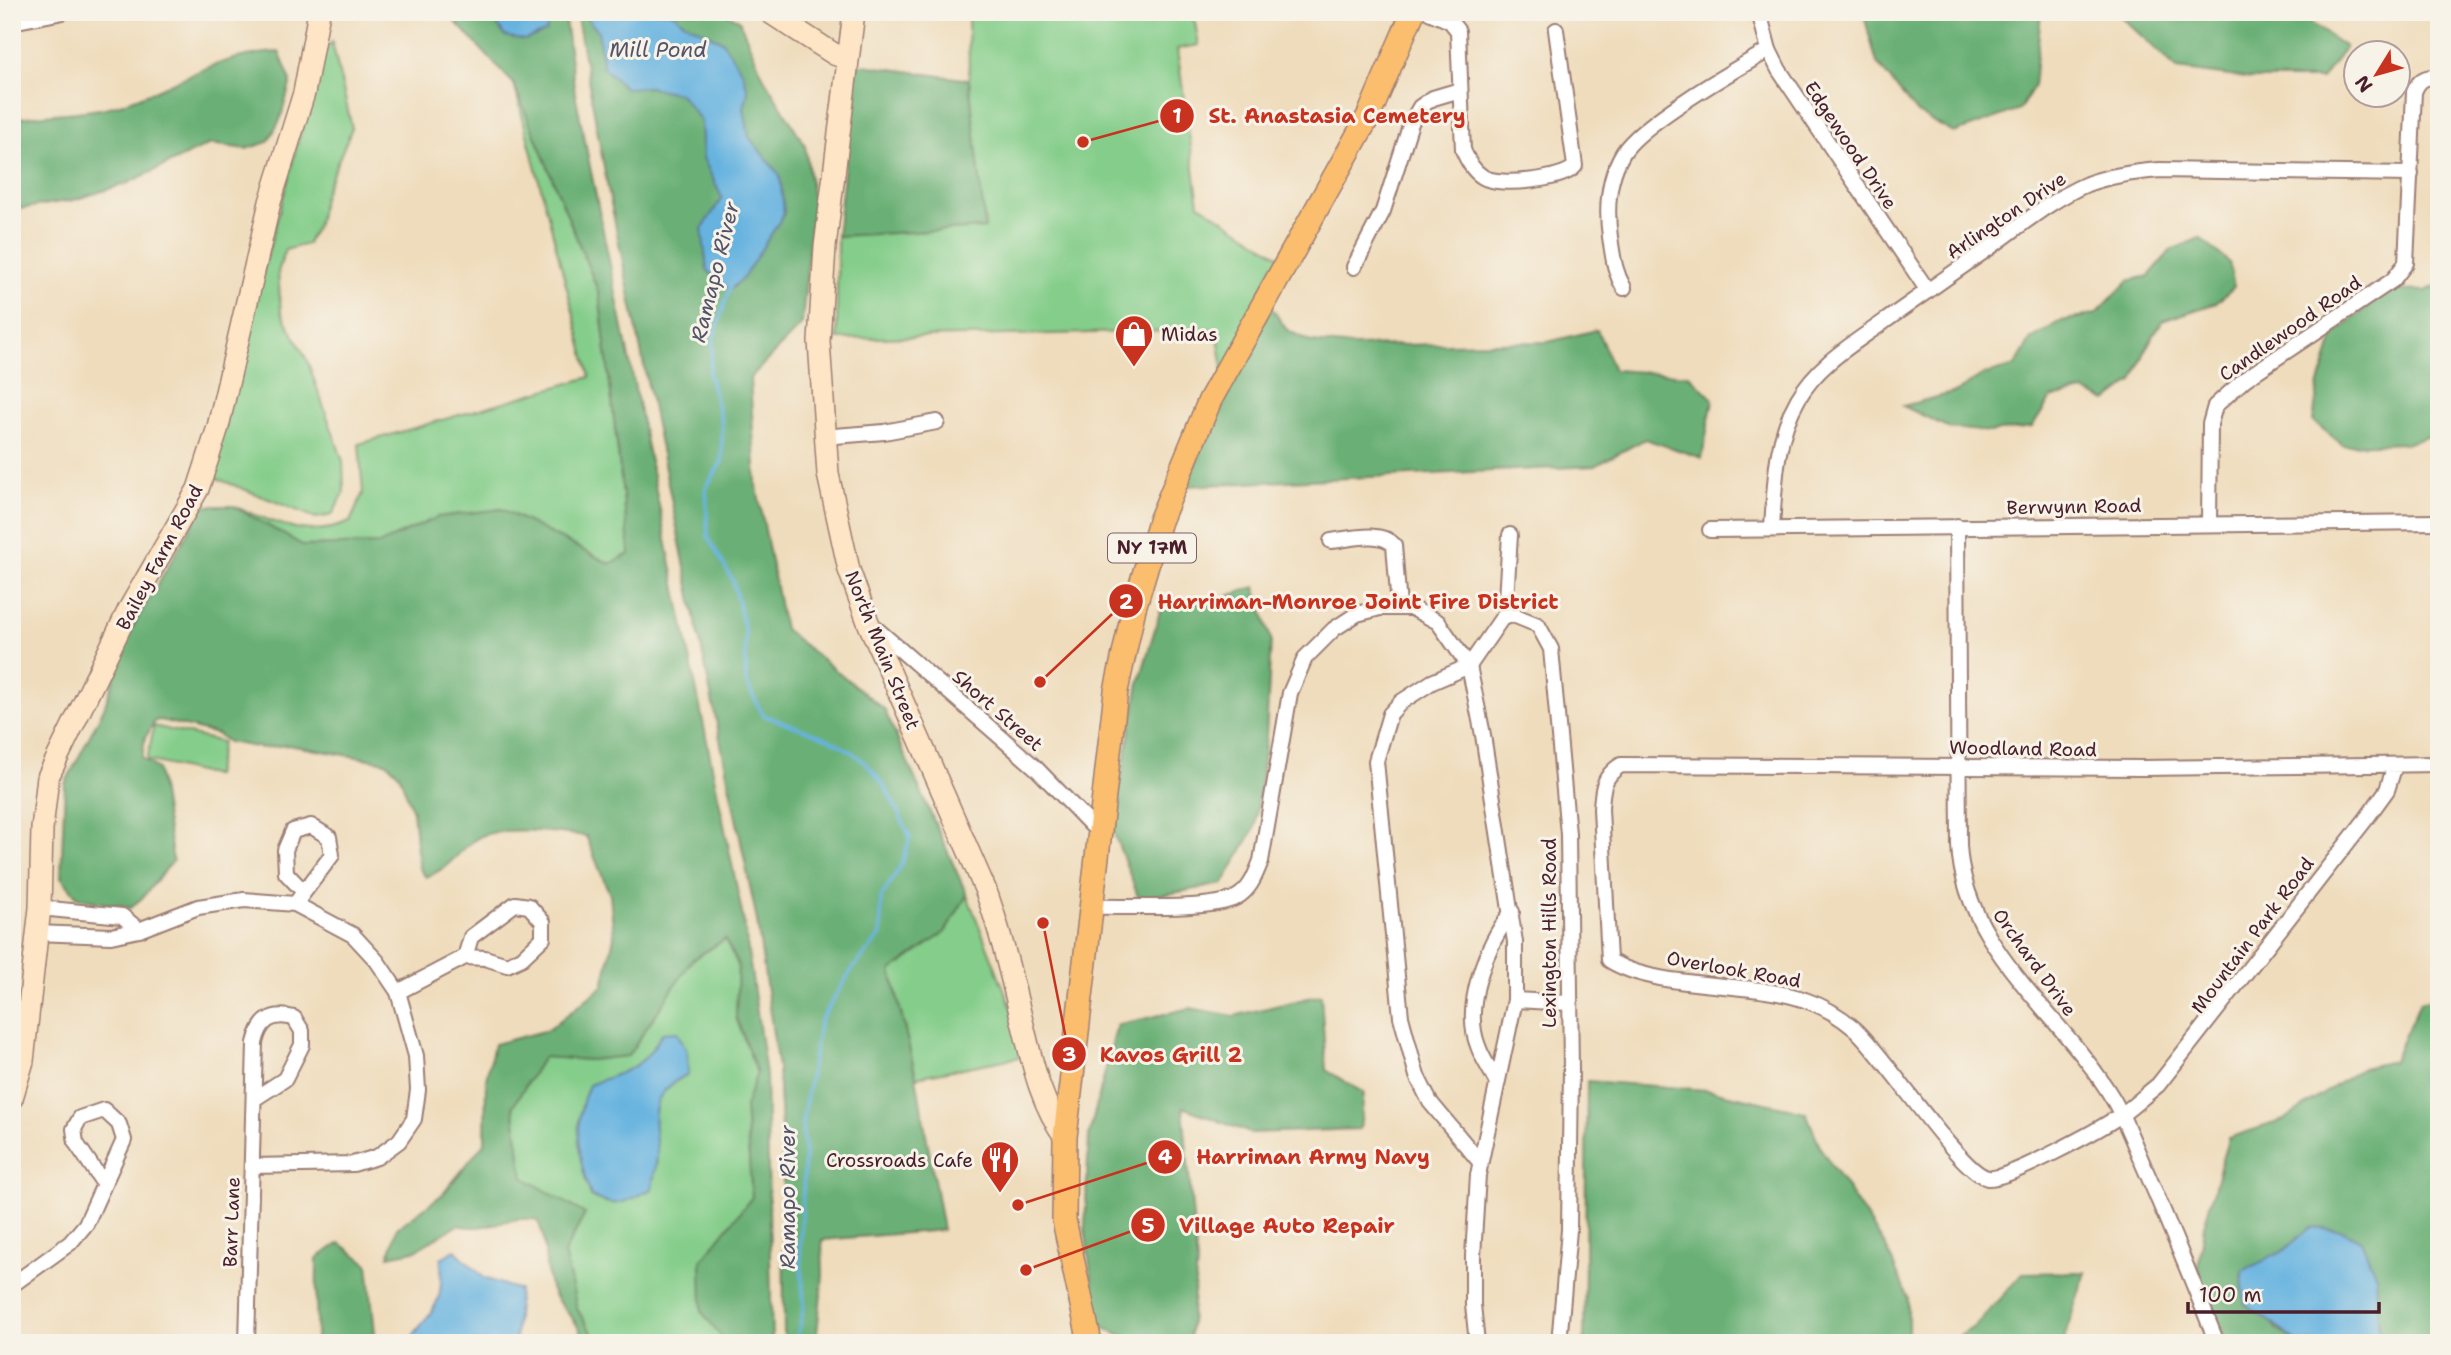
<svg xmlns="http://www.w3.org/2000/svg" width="2451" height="1355" font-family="'Shantell Sans',sans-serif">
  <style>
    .green { fill: #84cd8a; stroke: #67765a; stroke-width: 2 }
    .forest { fill: #6bb076; stroke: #5a6850; stroke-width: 2 }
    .water { fill: #66b3e0; stroke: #586986; stroke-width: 2 }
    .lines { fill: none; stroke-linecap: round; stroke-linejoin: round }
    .stream { stroke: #66b3e0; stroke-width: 3.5 }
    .street-casing { stroke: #9c7e74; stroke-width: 18 }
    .secondary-casing { stroke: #9c7e74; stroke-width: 24 }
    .primary-casing { stroke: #9c7e74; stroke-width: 26 }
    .street { stroke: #fff; stroke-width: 14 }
    .secondary { stroke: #fde5c5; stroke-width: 21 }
    .primary { stroke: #fbbd6e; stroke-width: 23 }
    .labels { text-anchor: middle; stroke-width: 6; stroke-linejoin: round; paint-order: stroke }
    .shield { fill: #f7f3e8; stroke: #7e5f64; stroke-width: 2 }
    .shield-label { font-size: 18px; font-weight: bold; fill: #4a1f2b }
    .street-label { font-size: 19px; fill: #4a1f2b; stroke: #f7f3e8 }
    .poi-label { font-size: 19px; fill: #4a1f2b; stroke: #f7f3e8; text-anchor: start }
    .water-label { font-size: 21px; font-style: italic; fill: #54536a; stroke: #f7f3e8 }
    .leader { fill: none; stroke: #c8321e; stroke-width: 2.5 }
    .callout-dot { fill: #c8321e; stroke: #f7f3e8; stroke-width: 2.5 }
    .mark-label { font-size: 21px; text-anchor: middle; font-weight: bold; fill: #fff }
    .callout-label { font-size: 21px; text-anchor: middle; font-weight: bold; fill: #c8321e; stroke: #f7f3e8; stroke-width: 6; stroke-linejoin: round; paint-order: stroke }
  </style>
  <rect width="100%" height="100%" fill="#f7f3e8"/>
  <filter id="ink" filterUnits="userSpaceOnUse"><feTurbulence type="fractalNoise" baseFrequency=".0143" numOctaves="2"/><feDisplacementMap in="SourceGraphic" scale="14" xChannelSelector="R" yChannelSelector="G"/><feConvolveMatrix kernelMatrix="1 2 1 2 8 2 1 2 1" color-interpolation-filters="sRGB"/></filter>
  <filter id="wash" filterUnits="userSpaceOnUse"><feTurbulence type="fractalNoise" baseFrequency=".00686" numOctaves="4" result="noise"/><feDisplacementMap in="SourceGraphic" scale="28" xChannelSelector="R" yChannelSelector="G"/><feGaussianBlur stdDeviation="1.57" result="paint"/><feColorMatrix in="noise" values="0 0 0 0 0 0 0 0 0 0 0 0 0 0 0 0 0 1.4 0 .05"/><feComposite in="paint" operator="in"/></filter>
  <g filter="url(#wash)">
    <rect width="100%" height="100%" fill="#efdcbc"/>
    <!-- green -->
    <g class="green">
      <polygon points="1001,12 1193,12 1199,45 1177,49 1199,204 1287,261 1224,375 1217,330 837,339 837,236 985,228 969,80 968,15"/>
      <polygon points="332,42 352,128 324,194 318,223 307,244 285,250 278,272 281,312 307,360 343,461 344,493 332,515 316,518 208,475 322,53"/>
      <path d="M514,84L599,293L630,554L610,564L502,509L438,517L379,544L304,546L233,506C275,522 306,541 350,522L363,493L359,444L590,377Z"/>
      <polygon points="154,726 222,742 215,776 147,760"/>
      <polygon points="967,895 1030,1055 916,1077 891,970 945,932"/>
      <polygon points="726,939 738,965 736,1017 757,1073 745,1108 752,1197 701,1261 726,1343 598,1343 577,1309 564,1253 585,1214 523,1177 513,1106 543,1057 591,1060 661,1004 692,960"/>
    </g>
    <!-- forest -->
    <g class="forest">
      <path d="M446,12H564L575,93L744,923L766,1074L772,1343H726L702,1312L701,1261L752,1197L745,1107L757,1073L736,1017L738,965L725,939L692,960L628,1056L591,1060L543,1057L513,1106L523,1177L585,1214L564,1253L577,1309L598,1343H583C582,1321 560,1310 552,1291C542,1268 549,1240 537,1220C511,1214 484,1233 458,1225L414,1251L389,1256L397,1228L443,1194L485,1142L486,1079L494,1044L548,1030L603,986L614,937L610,895L586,836C559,833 494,823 473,841C454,856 450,868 426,877L419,868L413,812L399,774L386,762L288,745L262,748L228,742L217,734L160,720L155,721L145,738L142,758L158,769L173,861L142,898L130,908L78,898L61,877L65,784L104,708L130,632L203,506H233L304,546L379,544L438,517L502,509L610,564L630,554L599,293L514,84Z"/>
      <polygon points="576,12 723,12 739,20 764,78 805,145 813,201 802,324 750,378 756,483 784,629 884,709 967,895 945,932 891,971 916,1077 943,1230 822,1240 823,1275 816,1343 784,1343 783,1166 778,1069 757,921 607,184"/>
      <polygon points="1863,12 2041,12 2034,86 2020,109 1954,133 1917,113 1877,63"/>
      <polygon points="2116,12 2295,12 2345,47 2322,79 2252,79 2177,69"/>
      <path d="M279,52L291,81L280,120L268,142L246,149L210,144L128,183L74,200L12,210V119C46,113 89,114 120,104C178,85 214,55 279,52Z"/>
      <polygon points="856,64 969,80 985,228 837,236"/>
      <polygon points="2200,238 2229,262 2234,287 2216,303 2162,321 2146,349 2133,381 2107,401 2084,391 2051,398 2032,427 1992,432 1949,428 1903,406 1956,392 1983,375 2015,366 2031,339 2062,321 2096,314 2128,281 2149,276 2171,250"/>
      <polygon points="2439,284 2439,433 2408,443 2343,445 2313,421 2318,387 2335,334 2389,290 2426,291"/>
      <polygon points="1271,307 1287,330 1311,342 1354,346 1548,342 1597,330 1614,370 1689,375 1713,399 1702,458 1645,439 1595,466 1186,486 1212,420"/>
      <polygon points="1255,587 1271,639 1266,736 1255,827 1223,884 1139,899 1112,828 1139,683 1164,598 1203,604"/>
      <polygon points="1321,995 1326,1070 1364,1093 1360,1129 1250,1133 1183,1107 1197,1264 1189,1343 1143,1343 1098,1326 1085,1229 1089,1135 1117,1025 1190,1008 1234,1016"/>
      <polygon points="2439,997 2439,1343 2373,1343 2379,1335 2376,1276 2311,1227 2282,1252 2242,1272 2276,1329 2299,1343 2227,1343 2197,1275 2204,1226 2228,1138 2284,1120 2362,1068 2393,1061 2420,1002"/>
      <polygon points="1587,1081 1707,1090 1806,1112 1821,1149 1886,1247 1908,1298 1908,1343 1584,1343"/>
      <polygon points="340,1243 368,1264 376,1343 316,1343 317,1258"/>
      <polygon points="2085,1272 2063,1343 1949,1343 1975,1326 2023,1273"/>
    </g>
    <!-- water -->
    <g class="water">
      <polygon points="498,12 545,12 547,31 525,40 505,36 497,24"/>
      <polygon points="581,12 671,12 685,23 722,41 743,73 748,92 744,108 749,137 780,176 784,214 743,278 730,290 707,270 702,229 722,198 703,158 701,121 680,94 650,87 625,88 603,67 598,31"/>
      <path d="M677,1032L687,1051L688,1074C649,1094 653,1112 657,1151C658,1162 653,1176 652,1189C625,1200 621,1211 591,1196C577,1157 572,1123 589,1085C625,1070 642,1072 662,1033Z"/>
      <polygon points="2311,1227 2341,1230 2361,1240 2376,1276 2379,1335 2373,1343 2299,1343 2244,1303 2242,1271 2282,1252"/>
      <path d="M455,1250L484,1278L519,1290L515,1343H414L412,1337C438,1303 443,1303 441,1258Z"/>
    </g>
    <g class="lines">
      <!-- stream -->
      <path class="stream" d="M731,285L714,336L709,375L722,423V461L706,488L708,537L733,581L745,631L746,682L763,715C797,728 838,737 865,763C886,782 898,812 910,837L902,864L881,897V935L851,971L820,1021L802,1123L805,1155L800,1248L804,1306L796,1343"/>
    </g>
  </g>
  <g filter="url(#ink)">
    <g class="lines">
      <!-- street casing -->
      <g class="street-casing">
        <g id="street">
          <path d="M1429,12L1450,21L1458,31L1463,150C1468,161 1473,171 1483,177C1499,187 1564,180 1575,166L1556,30"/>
          <polyline points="1759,12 1769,50 1779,70 1928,291"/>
          <polyline points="12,22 63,12"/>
          <polyline points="1354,267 1383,211 1411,123 1420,107 1433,98 1460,90"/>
          <path d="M1624,288C1614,271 1613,256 1610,237C1606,208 1608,178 1623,153C1641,123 1736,69 1769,50"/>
          <polyline points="823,437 884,432 937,422"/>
          <path d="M2209,523L2210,424L2215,406L2245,379L2393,280L2406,263L2414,92C2419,79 2425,77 2439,76"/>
          <path d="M1957,526L1959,845C1964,950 2063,1014 2113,1099C2126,1121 2135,1147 2146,1171C2171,1228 2194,1285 2217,1343"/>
          <path d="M1772,528C1775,483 1775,439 1798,399C1818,364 1853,344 1885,321C1919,297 1954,272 1989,248C2020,226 2052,199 2087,184C2111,175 2135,172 2160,170L2411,174"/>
          <polyline points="1710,530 2439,522"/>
          <path d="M1331,541C1350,539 1380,530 1394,545L1399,607"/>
          <polyline points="1505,616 1510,535"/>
          <polyline points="872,625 1036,768 1098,832"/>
          <path d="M2395,765L2387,790L2366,819L2158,1085C2145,1095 2134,1106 2121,1115C2102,1128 2006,1181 1988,1178C1960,1173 1886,1056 1855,1029C1841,1017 1823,1006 1805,1000C1752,981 1655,990 1609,960L1601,809C1602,789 1603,776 1621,765L2142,768L2439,764"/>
          <polyline points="295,904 332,855 329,837 311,826 293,831 285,850 286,873 304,892"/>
          <path d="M1091,907C1122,906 1213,911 1237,897C1251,889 1255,875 1261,861L1290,693L1305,658L1334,629L1357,614L1380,608H1412L1438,622L1469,666L1483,735L1515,942V1000L1478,1175L1473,1256V1305L1477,1343"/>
          <polyline points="40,908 122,916 139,930"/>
          <polyline points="36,933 111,936 139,930 198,907 244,900 295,904 353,935 377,961 398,992 416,1056 418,1090 414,1119 399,1141 377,1157 353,1164 252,1166"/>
          <polyline points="398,992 465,957 485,958 507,965 522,958 543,938 543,922 529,906 515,904 471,937 465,957"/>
          <polyline points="1515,1000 1568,1003"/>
          <path d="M1496,1081C1490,1069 1482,1058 1478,1046C1462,1006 1487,943 1512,912"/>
          <polyline points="1480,1162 1430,1102 1417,1076 1401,1017 1376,761 1390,714 1401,702 1432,682 1469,666 1502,618 1513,615 1538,625 1551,649 1568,834 1571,1069 1569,1230 1559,1343"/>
          <polyline points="12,1285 70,1243 86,1224 124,1140 119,1124 104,1110 80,1118 74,1129 76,1143 104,1184"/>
          <path d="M247,1343L255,1043C260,1021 271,1012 294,1018L302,1031V1045L285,1079L254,1099"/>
        </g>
      </g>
      <!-- secondary casing -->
      <g class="secondary-casing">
        <g id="secondary">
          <polyline points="769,12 834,54 848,59"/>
          <path d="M854,12L825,247L819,341L828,474L849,570L868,622L986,891C1001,933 1011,974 1021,1017C1032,1060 1039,1100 1065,1137"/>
          <polyline points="12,1098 23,1061 40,908 42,829 48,777 129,609 198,489 218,427 270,202 304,93 319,12"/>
        </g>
      </g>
      <!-- primary casing -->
      <g class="primary-casing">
        <polyline id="primary" points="1090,1343 1064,1220 1065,1137 1116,691 1134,608 1160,521 1210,400 1369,115 1413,12"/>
      </g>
      <!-- street -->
      <use href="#street" class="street"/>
      <!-- secondary -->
      <use href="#secondary" class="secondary"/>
      <!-- primary -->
      <use href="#primary" class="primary"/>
    </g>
  </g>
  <!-- icons -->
  <defs>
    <g id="shop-pin" transform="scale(2.0125)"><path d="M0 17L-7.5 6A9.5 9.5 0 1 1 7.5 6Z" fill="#c8321e" stroke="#f7f3e8"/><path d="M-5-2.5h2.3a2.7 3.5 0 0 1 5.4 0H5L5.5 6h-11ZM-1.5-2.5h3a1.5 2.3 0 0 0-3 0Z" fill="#fff"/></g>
    <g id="restaurant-pin" transform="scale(2.0125)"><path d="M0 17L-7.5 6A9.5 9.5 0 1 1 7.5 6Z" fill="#c8321e" stroke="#f7f3e8"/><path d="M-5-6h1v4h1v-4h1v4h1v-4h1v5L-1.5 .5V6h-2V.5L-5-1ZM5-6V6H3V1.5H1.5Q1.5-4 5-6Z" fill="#fff"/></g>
  </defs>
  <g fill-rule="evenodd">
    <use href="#shop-pin" x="1134" y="334"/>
    <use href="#restaurant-pin" x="1000" y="1160"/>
  </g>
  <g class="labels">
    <!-- shield labels -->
    <rect class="shield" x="1108" y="533.5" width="88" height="29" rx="5"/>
    <g class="shield-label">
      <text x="1152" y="554">NY 17M</text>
    </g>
    <!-- street labels -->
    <g class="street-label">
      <text transform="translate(1851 145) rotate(56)" y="7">Edgewood Drive</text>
      <text transform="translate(2006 215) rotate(-34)" y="7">Arlington Drive</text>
      <text transform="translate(2290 328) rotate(-35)" y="7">Candlewood Road</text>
      <text transform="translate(2074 506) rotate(-1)" y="7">Berwynn Road</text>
      <text transform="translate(159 557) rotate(-62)" y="7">Bailey Farm Road</text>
      <text transform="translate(883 650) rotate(68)" y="7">North Main Street</text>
      <text transform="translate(998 710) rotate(41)" y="7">Short Street</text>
      <text transform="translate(2023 748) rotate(1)" y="7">Woodland Road</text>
      <text transform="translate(1549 933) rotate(-90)" y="7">Lexington Hills Road</text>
      <text transform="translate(2252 935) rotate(-53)" y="7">Mountain Park Road</text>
      <text transform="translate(2035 962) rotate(54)" y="7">Orchard Drive</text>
      <text transform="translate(1734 969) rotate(10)" y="7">Overlook Road</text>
      <text transform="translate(231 1222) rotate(-88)" y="7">Barr Lane</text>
    </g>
    <!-- poi labels -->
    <g class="poi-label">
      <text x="1161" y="341">Midas</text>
      <text x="973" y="1167" text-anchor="end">Crossroads Cafe</text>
    </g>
    <!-- water labels -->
    <g class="water-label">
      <text x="658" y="57">Mill Pond</text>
      <text transform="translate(715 272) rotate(-76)" y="7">Ramapo River</text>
      <text transform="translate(788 1197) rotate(-90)" y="7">Ramapo River</text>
    </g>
  </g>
  <!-- callouts -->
  <path class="leader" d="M1083 142L1177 116M1040 682L1126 601M1043 923L1069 1054M1018 1205L1165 1157M1026 1270L1148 1225"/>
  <g class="callout-dot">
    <circle cx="1083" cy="142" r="7"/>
    <circle cx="1040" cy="682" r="7"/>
    <circle cx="1043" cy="923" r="7"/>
    <circle cx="1018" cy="1205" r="7"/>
    <circle cx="1026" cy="1270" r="7"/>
    <circle cx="1177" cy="116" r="18"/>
    <circle cx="1126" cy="601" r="18"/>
    <circle cx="1069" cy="1054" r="18"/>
    <circle cx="1165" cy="1157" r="18"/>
    <circle cx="1148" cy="1225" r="18"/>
  </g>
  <g class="mark-label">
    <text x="1177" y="123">1</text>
    <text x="1126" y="609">2</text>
    <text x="1069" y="1062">3</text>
    <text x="1165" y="1164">4</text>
    <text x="1148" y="1233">5</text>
  </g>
  <g class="callout-label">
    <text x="1337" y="123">St. Anastasia Cemetery</text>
    <text x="1358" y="609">Harriman-Monroe Joint Fire District</text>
    <text x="1171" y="1062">Kavos Grill 2</text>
    <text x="1313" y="1164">Harriman Army Navy</text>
    <text x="1287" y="1233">Village Auto Repair</text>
  </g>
  <!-- margin -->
  <rect width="2451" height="1355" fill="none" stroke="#f7f3e8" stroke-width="42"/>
  <!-- north arrow -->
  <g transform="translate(2377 74) rotate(233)"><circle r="33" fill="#f7f3e8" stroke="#b29e9c" stroke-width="2"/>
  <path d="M0-5L12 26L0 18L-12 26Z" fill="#c8321e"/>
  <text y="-10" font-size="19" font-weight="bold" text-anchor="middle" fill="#4a1f2b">N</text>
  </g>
  <!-- scale -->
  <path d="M2188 1302v10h191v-10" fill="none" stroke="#4a1f2b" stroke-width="3.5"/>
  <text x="2199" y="1302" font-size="21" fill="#4a1f2b" stroke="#f7f3e8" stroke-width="5" paint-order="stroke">100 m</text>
</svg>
